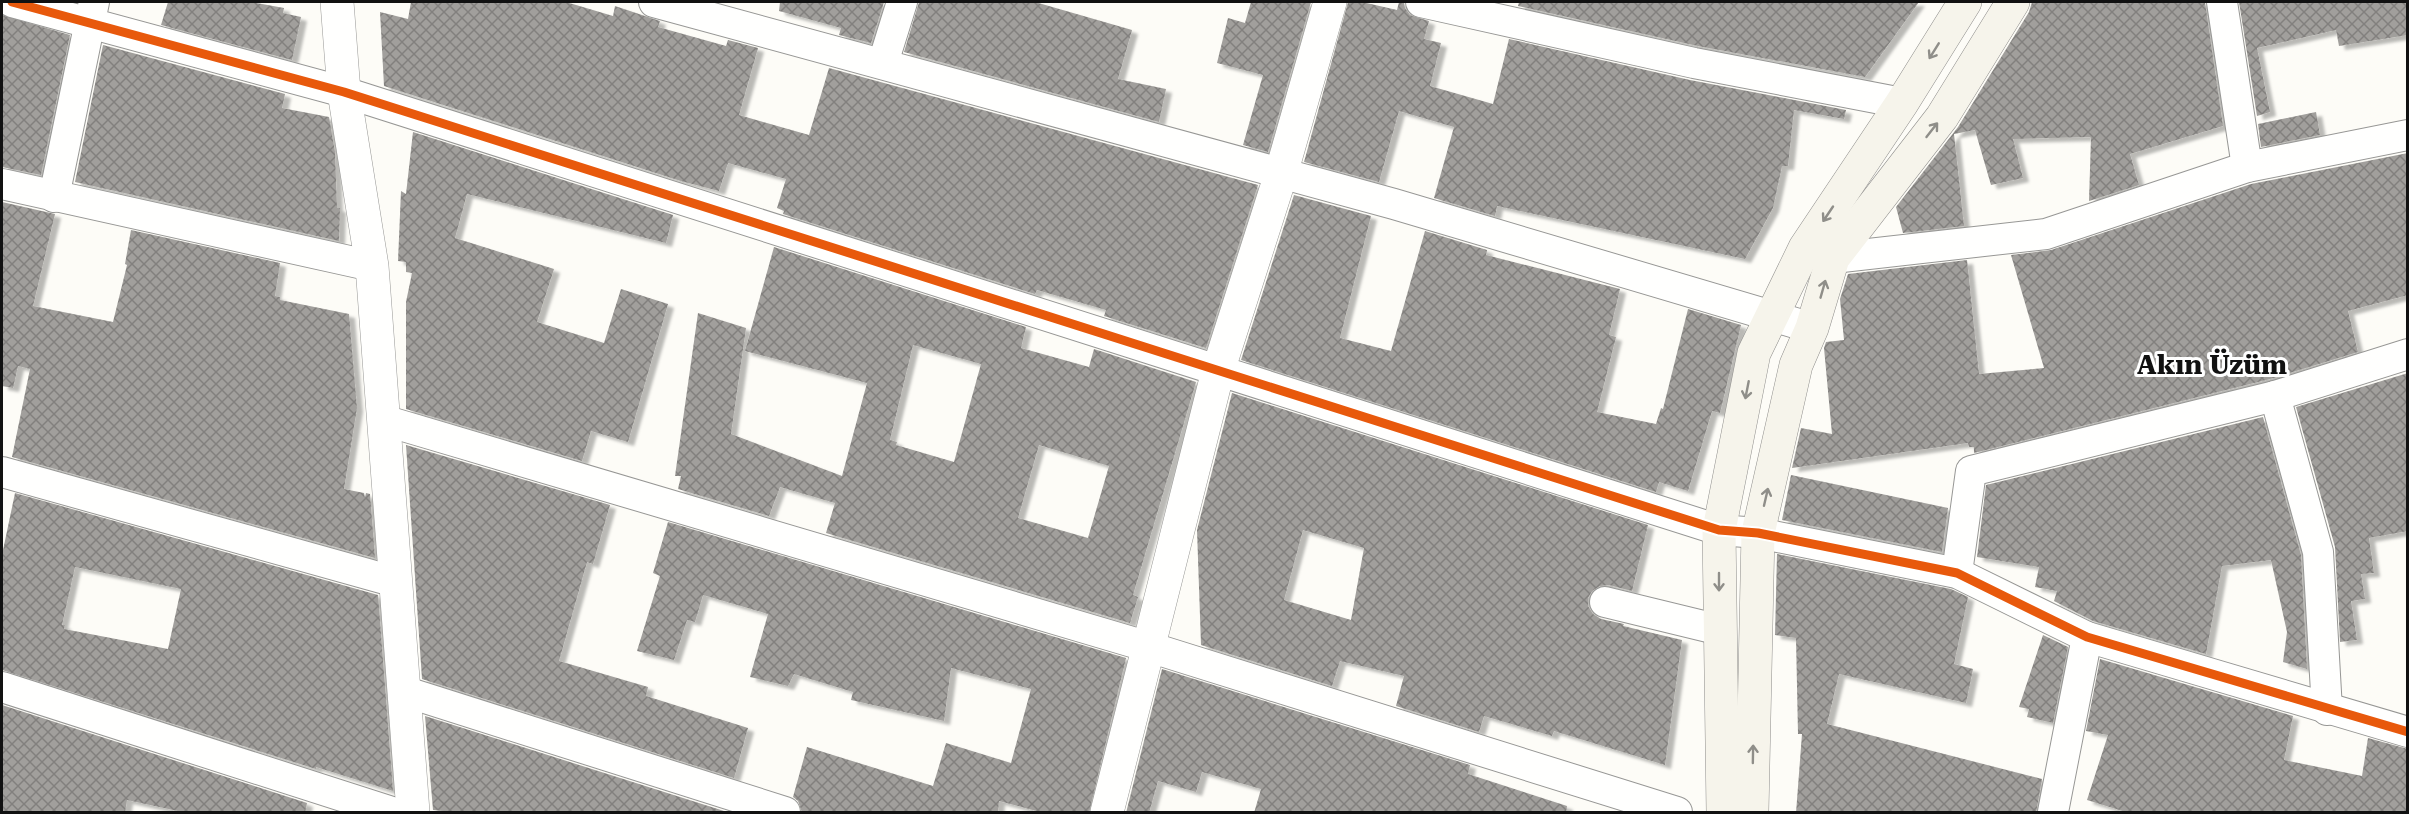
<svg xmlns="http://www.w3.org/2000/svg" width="2409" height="814" font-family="'Roboto Serif',serif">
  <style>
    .building { fill: url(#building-cross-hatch); fill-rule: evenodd; filter: url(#shadow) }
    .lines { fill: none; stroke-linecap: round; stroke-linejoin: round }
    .minor-casing { stroke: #979795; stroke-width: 32 }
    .tertiary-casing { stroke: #979795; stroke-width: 34 }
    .secondary-casing { stroke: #8e8d8b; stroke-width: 34 }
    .minor { stroke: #fffffe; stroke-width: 30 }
    .tertiary { stroke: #fffffe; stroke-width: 33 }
    .secondary { stroke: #f6f4eb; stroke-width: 33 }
    .cycleway-casing { stroke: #fff; stroke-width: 13 }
    .cycleway { stroke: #e8590c; stroke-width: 9 }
    .oneway { stroke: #8f8e89 }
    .labels { text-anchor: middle; stroke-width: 6; stroke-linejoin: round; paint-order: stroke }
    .district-label { font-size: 27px; font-weight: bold; fill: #111; stroke: #fff }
  </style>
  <defs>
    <pattern id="building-cross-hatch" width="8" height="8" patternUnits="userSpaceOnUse" patternTransform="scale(1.5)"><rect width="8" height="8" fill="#a19f9c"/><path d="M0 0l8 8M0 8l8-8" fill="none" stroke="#82807e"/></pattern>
    <filter id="shadow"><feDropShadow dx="6" dy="4" stdDeviation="1.5" flood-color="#0004"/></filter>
  </defs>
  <rect width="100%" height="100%" fill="#fdfcf7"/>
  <!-- building -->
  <g class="building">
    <polygon points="168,2 251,2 284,8 283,13 301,17 292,60 161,25"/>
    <polygon points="411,2 566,2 613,16 615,6 660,21 658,27 726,46 728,40 758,48 739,115 809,135 829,68 1258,185 1206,348 1104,316 1106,310 1037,290 1035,294 783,214 784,211 777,208 786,179 728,163 719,191 681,181 384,86 380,12 408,19"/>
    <polygon points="780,2 884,2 871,43 839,35 841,28 779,11"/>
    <polygon points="919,2 1035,2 1132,30 1118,79 1166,89 1159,122 904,52"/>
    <polygon points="1251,2 1311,2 1268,152 1243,145 1263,75 1217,63 1228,18 1245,23"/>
    <polygon points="1348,2 1362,2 1397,10 1399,2 1404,2 1405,8 1410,15 1429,21 1424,39 1441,43 1430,86 1493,104 1509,39 1690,80 1846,110 1844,119 1794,110 1788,166 1782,166 1773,208 1745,259 1497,206 1495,216 1434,198 1454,127 1399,111 1379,182 1304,162"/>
    <polygon points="1519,2 1919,2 1865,77 1698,46 1518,6"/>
    <polygon points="2032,2 2205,2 2223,126 2130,154 2139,185 2089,201 2091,137 2013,139 2023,178 1991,185 1975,130 1954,134 1964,226 1903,233 1896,207 1958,127 2029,12"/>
    <polygon points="2239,2 2408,2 2408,35 2339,46 2336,30 2257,48 2270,112 2257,116"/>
    <polygon points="2,15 70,35 41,175 2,167"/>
    <polygon points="103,45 285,94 282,108 329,117 335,152 337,208 340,208 339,241 75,182"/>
    <polygon points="2316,112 2320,135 2261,147 2258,124"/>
    <polygon points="413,132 673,215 666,243 467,194 455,238 554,269 537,322 604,343 621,289 668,304 628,442 591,431 582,461 406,409 406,302 412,273 406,272 406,262 398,261 401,191 406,194"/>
    <polygon points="2408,153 2408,295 2348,311 2358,352 2270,379 1974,453 1974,447 1969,447 1968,443 1792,468 1801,428 1832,434 1824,348 1826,342 1844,340 1840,299 1848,274 1967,260 1979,374 2044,368 2011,255 2051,250 2251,184"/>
    <polygon points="1294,195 1371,216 1340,338 1391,351 1425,231 1487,250 1486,255 1620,289 1609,335 1616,337 1597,412 1656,424 1661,408 1663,409 1688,309 1741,325 1720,413 1712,411 1688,491 1659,482 1656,492 1241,360"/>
    <polygon points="2,202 55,214 33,306 113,322 127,265 125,264 131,230 280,263 275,296 280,297 280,300 349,314 357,408 344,489 364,493 365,498 366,493 370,494 375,558 12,457 30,369 18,366 13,388 2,386"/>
    <path d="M774,247L1026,327L1021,348L1089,367L1094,349L1196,382L1133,595L1138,597L1130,623L826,533L835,503L780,487L769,516L678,489L681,476H675L698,313L746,328L731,434L842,476L867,383L745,351ZM913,345L981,364L954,462L896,445L897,442L890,440ZM1039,445L1109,466L1088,538L1018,518Z"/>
    <polygon points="2408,373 2408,531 2369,538 2374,573 2361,574 2365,599 2351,601 2357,640 2340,642 2335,547 2296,407"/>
    <path d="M1232,393L1648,525L1632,591L1609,585L1600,586L1592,591L1588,598V606L1593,614L1601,619L1624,624L1623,626L1682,640L1665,765L1554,731L1552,736L1484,716L1479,732L1396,706L1404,676L1340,661L1332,686L1201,645L1197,530ZM1303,530L1364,548L1351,620L1284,600Z"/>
    <polygon points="2263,417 2301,555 2307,669 2283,662 2287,632 2271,560 2222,566 2206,654 2093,621 2054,601 2057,591 2035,587 2039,567 1977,557 1986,485"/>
    <polygon points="406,445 610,505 593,564 587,562 559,661 648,687 646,696 748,728 734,778 422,679"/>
    <polygon points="1791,475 1948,508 1942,552 1782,520"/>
    <path d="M15,493L378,595L393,791L316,767V769L2,670V555ZM75,567L181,589L168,649L64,629L65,625H62Z"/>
    <polygon points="668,522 1126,658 1089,813 1044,813 999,801 998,813 802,813 798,801 793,797 807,747 933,786 946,743 1011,763 1031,689 951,668 944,721 851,700 853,692 794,674 788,686 750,677 768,614 703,595 695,622 687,620 674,660 637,651 660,576 653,573"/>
    <polygon points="1777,554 1951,589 1968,597 1954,664 1973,669 1966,703 1839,674 1827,724 2042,779 2036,813 1796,813 1802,734 1798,734 1796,638 1775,635"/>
    <polygon points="2043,635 2068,647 2053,723 2027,717 2029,709 2019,707"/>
    <polygon points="2100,659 2293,716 2284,760 2362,776 2368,738 2408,749 2408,813 2129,813 2087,800 2108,735 2086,731"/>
    <polygon points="1162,669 1470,765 1468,774 1567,806 1566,813 1254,813 1261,789 1202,772 1196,792 1158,781 1149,813 1126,813"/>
    <polygon points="2,705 307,803 305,813 187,813 127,800 125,813 2,813"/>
    <polygon points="425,716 724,811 724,813 443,813 443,811 433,810"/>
  </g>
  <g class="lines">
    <!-- minor casing -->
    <g class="minor-casing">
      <g id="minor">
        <polyline points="12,2 344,92 1719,530 1758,533 1957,573 2087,637 2408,732"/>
        <polyline points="654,2 1394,204 1812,328"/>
        <polyline points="1421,2 1694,63 1902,103"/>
        <polyline points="2222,2 2247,167"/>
        <polyline points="883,63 902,2"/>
        <polyline points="2,184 372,266"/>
        <polyline points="54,197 94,2"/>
        <polyline points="1833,258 2046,234 2247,167 2408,135"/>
        <polyline points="2275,396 2318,552 2327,710"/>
        <polyline points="383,420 1149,647 1677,812"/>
        <polyline points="2,472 396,582"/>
        <polyline points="1957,573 1971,471 2275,396 2408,354"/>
        <polyline points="1605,602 1720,630"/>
        <polyline points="2,687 392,812"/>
        <polyline points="403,691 785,812"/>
        <polyline points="2053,812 2087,637"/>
      </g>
    </g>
    <!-- tertiary casing -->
    <g class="tertiary-casing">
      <g id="tertiary">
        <polyline points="337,2 344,92 372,266 413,812"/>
        <polyline points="1107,812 1218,371 1281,174 1330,2"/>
      </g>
    </g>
    <!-- secondary casing -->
    <g class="secondary-casing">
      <g id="secondary">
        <polyline points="1723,812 1719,530 1754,353 1805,248 1902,103 1965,2"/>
        <polyline points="1752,812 1758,533 1796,365 1812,328 1833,258 1942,117 2013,2"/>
      </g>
    </g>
    <!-- minor -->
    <use href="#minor" class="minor"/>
    <!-- tertiary -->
    <use href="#tertiary" class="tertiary"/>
    <!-- secondary -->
    <use href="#secondary" class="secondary"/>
    <!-- cycleway casing -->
    <g class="cycleway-casing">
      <polyline id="cycleway" points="12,2 344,92 1719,530 1758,533 1957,573 2087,637 2408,732"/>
    </g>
    <!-- cycleway -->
    <use href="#cycleway" class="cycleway"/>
  </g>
  <!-- one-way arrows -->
  <defs><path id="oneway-shaft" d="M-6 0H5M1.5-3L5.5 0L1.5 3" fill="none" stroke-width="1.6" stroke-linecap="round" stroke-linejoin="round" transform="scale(1.5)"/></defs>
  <g class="oneway">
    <use href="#oneway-shaft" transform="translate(1934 51) rotate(122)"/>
    <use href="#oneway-shaft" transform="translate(1932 130) rotate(-52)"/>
    <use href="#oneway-shaft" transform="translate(1828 214) rotate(124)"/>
    <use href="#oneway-shaft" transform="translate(1823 289) rotate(-74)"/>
    <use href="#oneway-shaft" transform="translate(1747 390) rotate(101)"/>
    <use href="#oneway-shaft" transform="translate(1766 497) rotate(-77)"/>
    <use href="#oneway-shaft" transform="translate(1719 582) rotate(90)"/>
    <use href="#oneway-shaft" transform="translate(1753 754) rotate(-89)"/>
  </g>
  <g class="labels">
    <!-- district labels -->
    <g class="district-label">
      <text x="2212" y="374">Akın Üzüm</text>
    </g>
  </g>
  <!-- border -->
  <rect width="2409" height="814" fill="none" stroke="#111111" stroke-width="6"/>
</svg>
